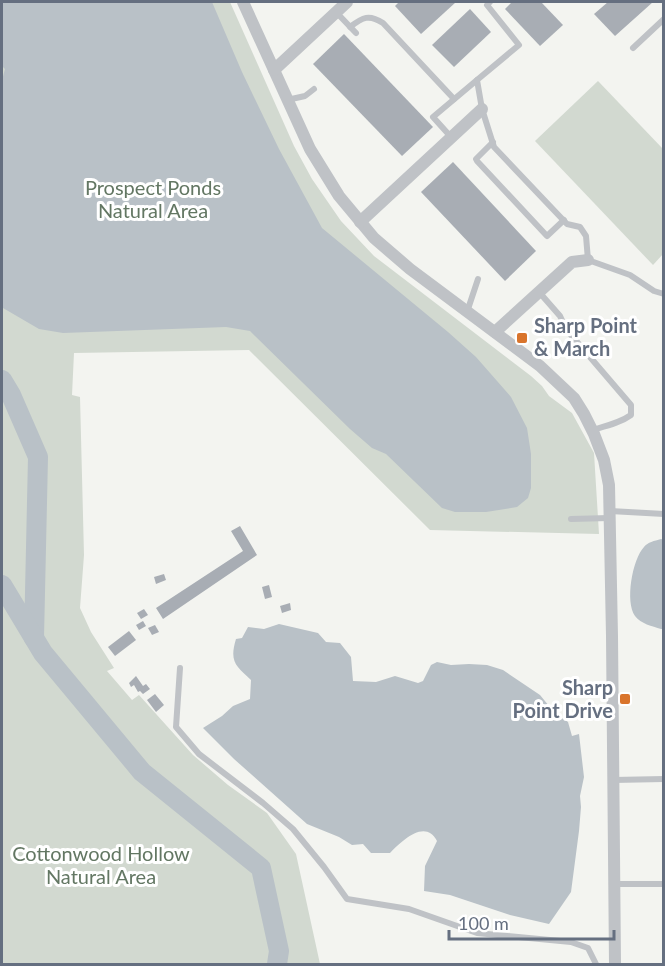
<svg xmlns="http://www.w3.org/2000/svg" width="665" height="966" font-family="Lato,sans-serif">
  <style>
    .green { fill: #d2d9d0 }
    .water { fill: #b9c1c7 }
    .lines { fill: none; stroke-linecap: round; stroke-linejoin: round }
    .river { stroke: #b9c1c7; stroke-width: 20 }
    .building { fill: #a8adb4 }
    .service { stroke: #bfc2c6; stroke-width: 6 }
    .minor { stroke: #bfc2c6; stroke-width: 12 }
    .poi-dot { fill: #d9742b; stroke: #fff; stroke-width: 2 }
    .labels { text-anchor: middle; stroke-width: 6; stroke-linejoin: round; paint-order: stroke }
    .park-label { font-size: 20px; fill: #637763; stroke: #fff }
    .poi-label { font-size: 20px; font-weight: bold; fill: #656f80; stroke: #fff; text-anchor: start }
  </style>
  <rect width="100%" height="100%" fill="#f3f4f0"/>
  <!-- green -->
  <g class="green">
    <polygon points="2,2 230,2 294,146 312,179 341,221 374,256 531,376 542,386 549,396 572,413 594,453 599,534 430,530 249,350 74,353 72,395 80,397 84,555 80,608 91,632 114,668 107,671 132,700 139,695 193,755 228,785 267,813 296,854 320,964 2,964"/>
    <polygon points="598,81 663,149 663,254 653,265 535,141"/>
  </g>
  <!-- water -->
  <g class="water">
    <polygon points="2,2 212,2 242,72 279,149 322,228 448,332 476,357 511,397 527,428 531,454 531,488 528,498 517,507 486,512 455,512 442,508 386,454 372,448 350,429 250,331 226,327 63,333 39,329 3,308 2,306 2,80 5,69 2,66"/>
    <path d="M661,539L664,540V629H661C652,626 641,624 635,616C625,602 632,560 644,547C648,542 654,541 661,539Z"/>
    <path d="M279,624L318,633L326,642L340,643L351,657L353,681L376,682L395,676L418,683L423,681L431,665L437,662L451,665L469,664L487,665L503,670L540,695L558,717L564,719L568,722L572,736L579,734L584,777L580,796L581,807L579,831L571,892L549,924L510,915L450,895L424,891L425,866L437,841C425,818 401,842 390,853H371L363,844L352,845L339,837L307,824L234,759L203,728L222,716L233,706L250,699L251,680C236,666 229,662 236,639L242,638L248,627L264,629Z"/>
  </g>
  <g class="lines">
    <!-- river -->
    <g class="river">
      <polyline points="2,380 11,395 38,457 34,638"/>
      <polyline points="2,585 43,653 142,772 261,868 279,951 277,964"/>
    </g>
  </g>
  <!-- building -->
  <g class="building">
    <polygon points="399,2 456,2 421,34 395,6"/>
    <polygon points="512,2 541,2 563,25 540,46 505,9"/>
    <polygon points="608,2 653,2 615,36 594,14"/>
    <polygon points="470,9 491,32 454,67 432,45"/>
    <polygon points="344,34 433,127 402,156 313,64"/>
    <polygon points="453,162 536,251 505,281 421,192"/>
    <polygon points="240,526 257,555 163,619 156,608 243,551 231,531"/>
    <polygon points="164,574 166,580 156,584 154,577"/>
    <polygon points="269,585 272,597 265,599 262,587"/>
    <polygon points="290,603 291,610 282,613 280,606"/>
    <polygon points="144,609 148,615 141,619 137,613"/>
    <polygon points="143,621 146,626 139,630 136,625"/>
    <polygon points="155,625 159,632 152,635 148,628"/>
    <polygon points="129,631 136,640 115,656 108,647"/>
    <polygon points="136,676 143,686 146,684 150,689 143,694 140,691 138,692 134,685 131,687 129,683"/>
    <polygon points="155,694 164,705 156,712 147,700"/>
  </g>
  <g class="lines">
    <!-- service -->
    <g class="service">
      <polyline points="490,2 487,5 519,45 477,80 482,109 494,147 567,224 580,227 586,236 588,260 630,275 654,291 664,294"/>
      <polyline points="336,12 356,33"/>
      <path d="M350,27C363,17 369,14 383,23L454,99"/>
      <polyline points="633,48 664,19"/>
      <polyline points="287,100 305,96 314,89"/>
      <polyline points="451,137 433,117 477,80"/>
      <polyline points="493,142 476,159 477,161 547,236 564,220"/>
      <path d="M539,292L560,316L566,329L631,405V415C620,423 606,426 592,430"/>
      <polyline points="467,312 478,279"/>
      <polyline points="610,511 664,514"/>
      <polyline points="571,519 609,518"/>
      <polyline points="180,668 176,727 199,754 263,803 293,829 324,867 347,899 409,909 477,933 571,942 588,948 596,964"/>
      <polyline points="613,780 664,779"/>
      <polyline points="614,884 664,884"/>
    </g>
    <!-- minor -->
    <g class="minor">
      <polyline points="243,2 310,149 339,196 374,238 410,269 540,366 574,398 584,414 594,434 604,460 609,485 612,636 615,964"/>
      <polyline points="274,70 347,2"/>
      <polyline points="360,222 482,109"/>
      <polyline points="495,332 572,262 588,260"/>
    </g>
  </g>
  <!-- markers -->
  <g class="poi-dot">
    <rect x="516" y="332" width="12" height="12" rx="3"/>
    <rect x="619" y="693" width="12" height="12" rx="3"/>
  </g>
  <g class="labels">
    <!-- park labels -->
    <g class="park-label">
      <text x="153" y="195">Prospect Ponds<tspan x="153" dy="23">Natural Area</tspan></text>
      <text x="101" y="861">Cottonwood Hollow<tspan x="101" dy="23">Natural Area</tspan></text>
    </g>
    <!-- poi labels -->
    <g class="poi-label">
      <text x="534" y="333">Sharp Point<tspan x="534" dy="23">&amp; March</tspan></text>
      <text x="613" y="695" text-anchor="end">Sharp<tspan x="613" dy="23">Point Drive</tspan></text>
    </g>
  </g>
  <!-- border -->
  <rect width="665" height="966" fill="none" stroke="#656f80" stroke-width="6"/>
  <!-- scale -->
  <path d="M449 930v9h165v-9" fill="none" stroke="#656f80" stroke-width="3"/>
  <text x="458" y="930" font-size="18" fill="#656f80" stroke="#ffffff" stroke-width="4.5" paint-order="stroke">100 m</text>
</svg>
